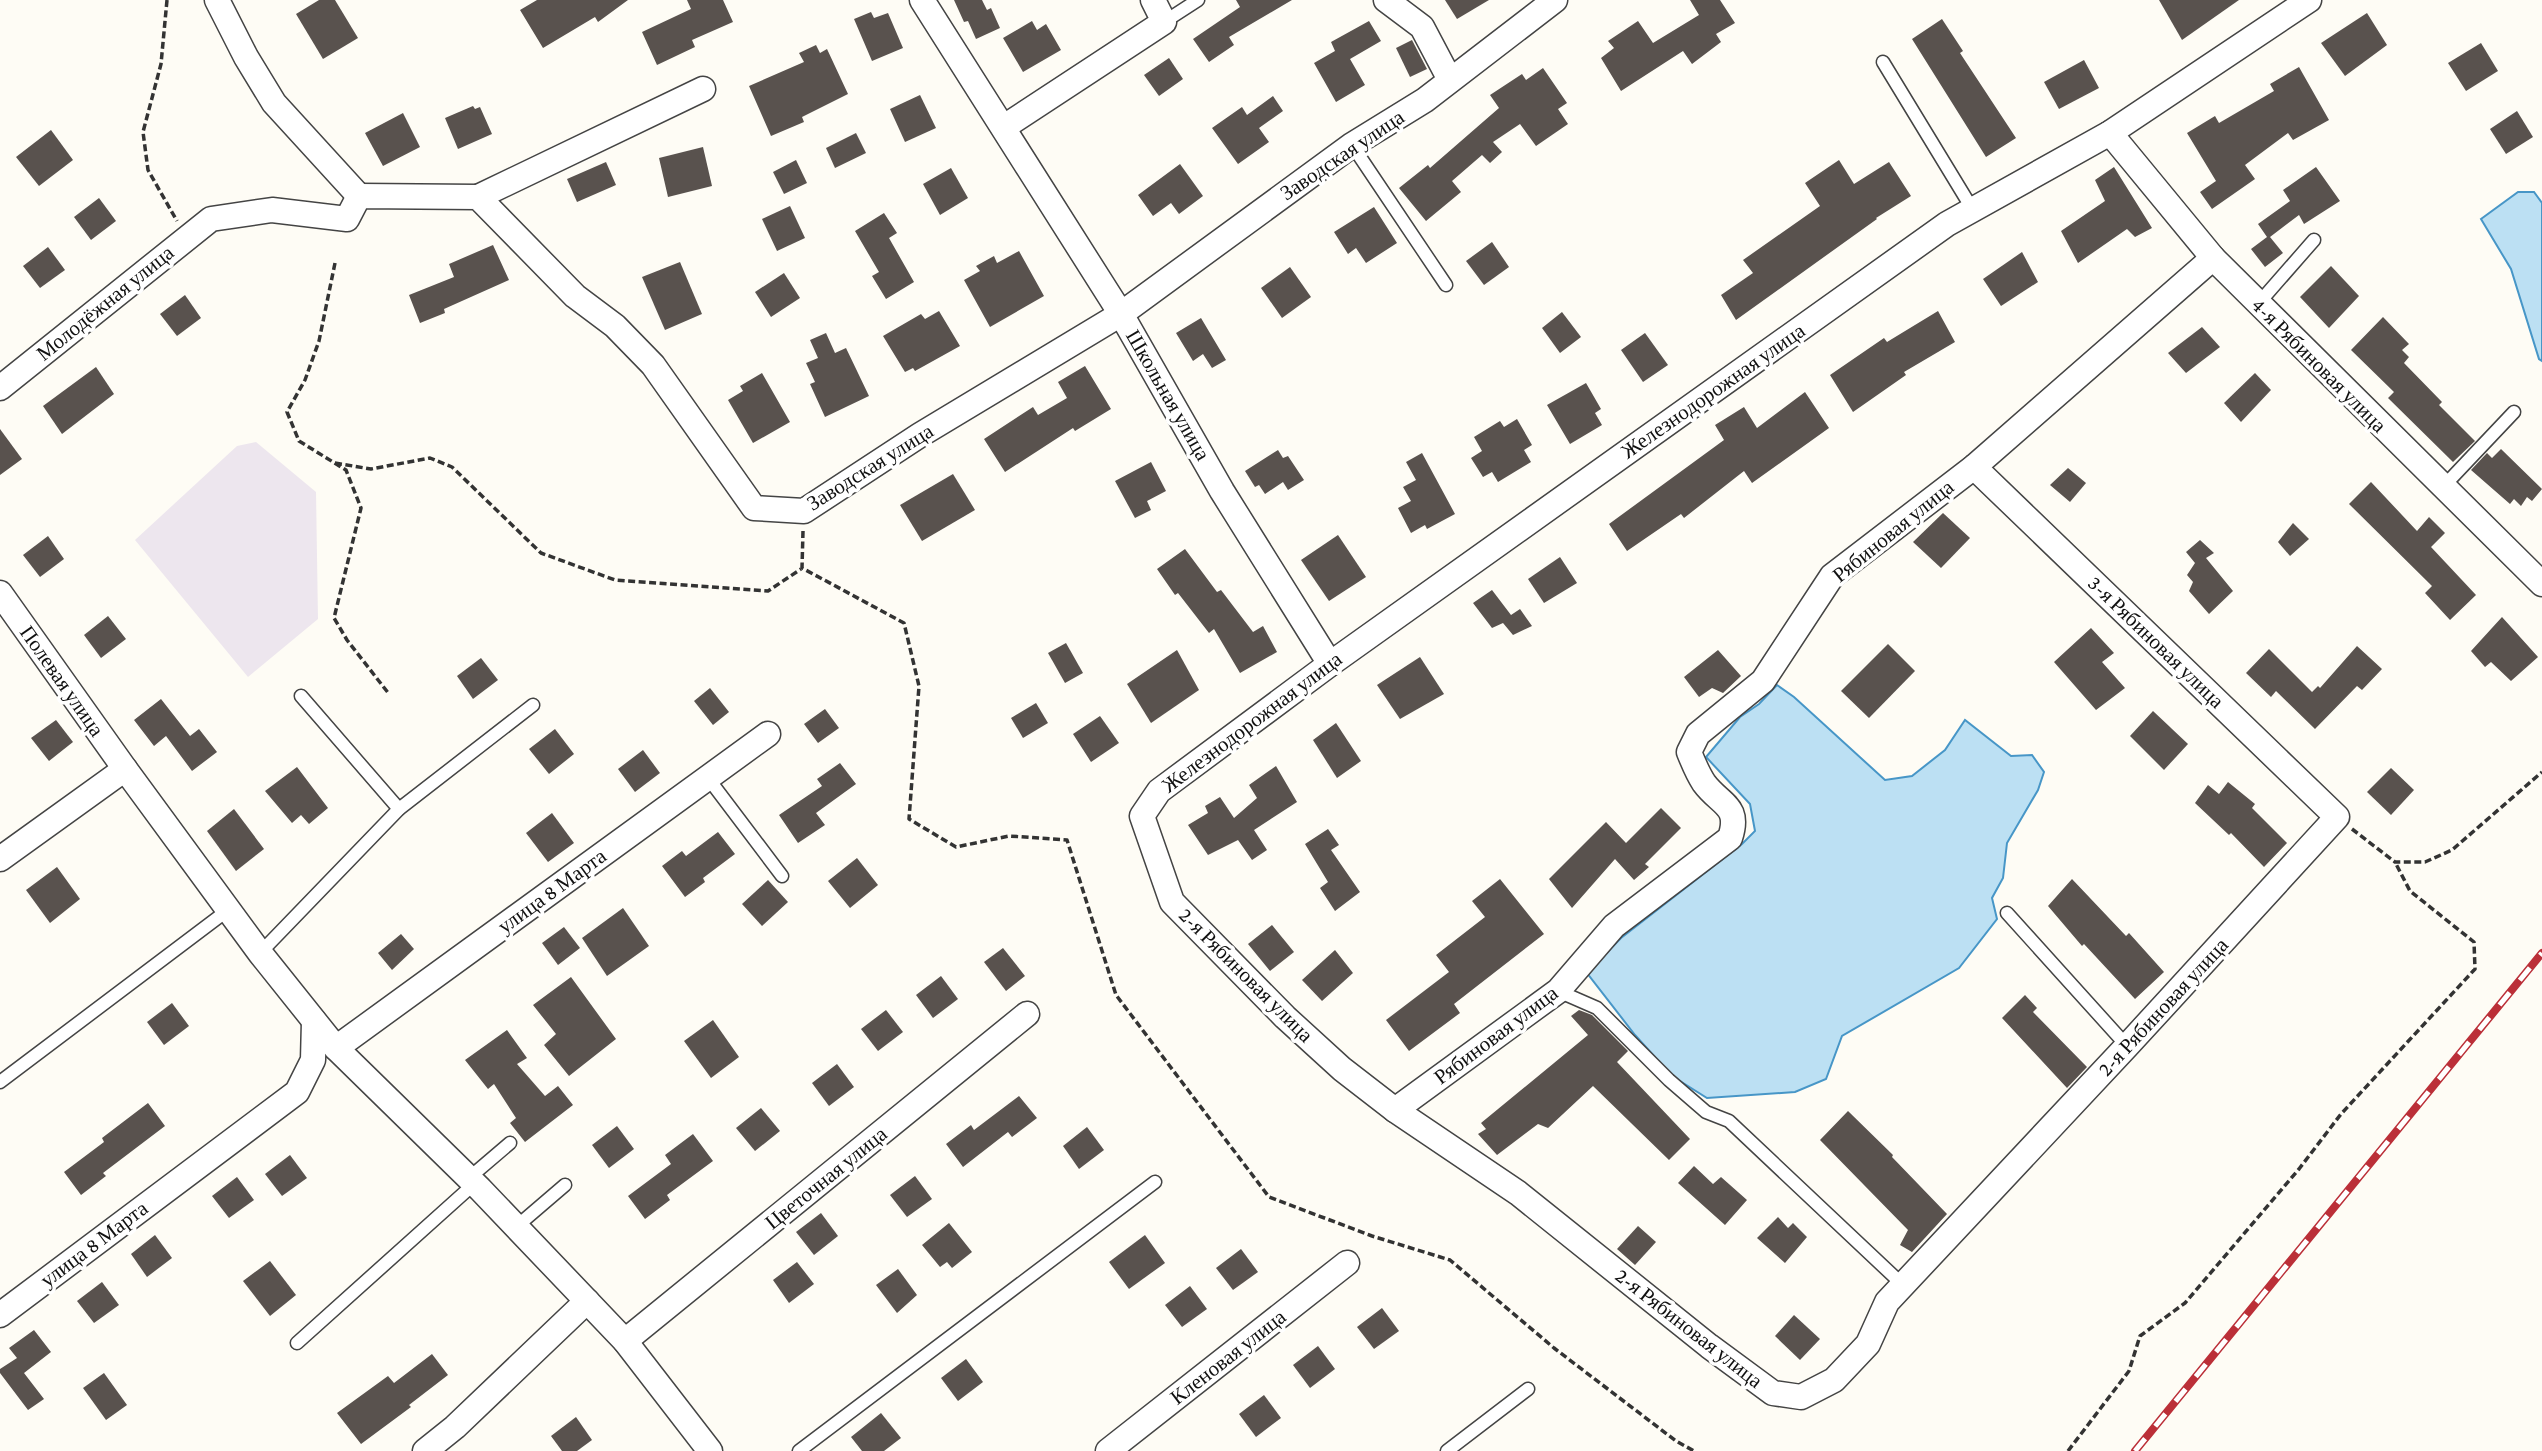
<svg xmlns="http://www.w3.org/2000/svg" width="2542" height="1451" font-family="'Crimson Pro',serif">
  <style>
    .industrial { fill: #ede6ee }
    .water { fill: #bce0f3; stroke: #4796c7; stroke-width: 2 }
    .building { fill: #59524e }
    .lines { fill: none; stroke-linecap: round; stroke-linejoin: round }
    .lane-casing { stroke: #444; stroke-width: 15 }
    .street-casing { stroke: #444; stroke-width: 27 }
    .path { stroke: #333; stroke-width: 3.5; stroke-dasharray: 7 3.5; stroke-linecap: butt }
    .lane { stroke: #fff; stroke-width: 12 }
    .street { stroke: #fff; stroke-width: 24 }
    .rail-casing { stroke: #bb2f38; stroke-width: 8 }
    .rail { stroke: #fff; stroke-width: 5; stroke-dasharray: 16; stroke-linecap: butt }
    .labels { text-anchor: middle; stroke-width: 7; stroke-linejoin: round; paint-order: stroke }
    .street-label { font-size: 21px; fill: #111; stroke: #fff }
  </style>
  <rect width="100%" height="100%" fill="#fefcf5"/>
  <!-- industrial -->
  <polygon class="industrial" points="256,442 316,492 318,619 248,677 135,540 237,446"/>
  <!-- water -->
  <g class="water">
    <polygon points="2518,192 2534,192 2542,203 2542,361 2539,359 2511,269 2481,219"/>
    <polygon points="1777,685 1794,697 1885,780 1912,776 1945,750 1965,720 2011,756 2032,755 2044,772 2038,790 2007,843 2003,878 1992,898 1997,919 1959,968 1842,1036 1826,1079 1795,1092 1707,1098 1672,1076 1635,1035 1587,973 1621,938 1742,844 1755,831 1750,804 1706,757 1740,717 1759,704"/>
  </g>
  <!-- building -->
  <g class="building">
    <polygon points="319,0 335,0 358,38 323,59 296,14"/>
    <polygon points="537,0 628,0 598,22 595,17 543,48 520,10"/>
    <polygon points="687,0 723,0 733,22 692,40 695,47 657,65 642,32 691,9"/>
    <polygon points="954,0 982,0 987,10 991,8 1000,28 976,39 968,21 964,22"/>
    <polygon points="1236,0 1292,0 1229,37 1234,45 1209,62 1193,39 1240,7"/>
    <polygon points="1445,0 1489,0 1457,19"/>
    <polygon points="1690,0 1720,0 1735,23 1716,34 1721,42 1692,64 1683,51 1621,91 1601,58 1614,48 1608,41 1638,21 1653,43 1699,15"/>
    <polygon points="2159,0 2239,0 2182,40"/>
    <polygon points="871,12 874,18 888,13 903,48 872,61 854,19"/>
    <polygon points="2367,13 2387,45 2345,76 2321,43"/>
    <polygon points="1942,19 1963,51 1960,53 2016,138 1986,157 1912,39"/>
    <polygon points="1032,21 1037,30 1046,24 1061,50 1023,72 1003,38"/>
    <polygon points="1369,21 1381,41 1350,59 1365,85 1336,102 1314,63 1335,51 1331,42"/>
    <polygon points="1412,40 1427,69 1410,77 1396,48"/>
    <polygon points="2481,43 2498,71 2466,91 2448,63"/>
    <polygon points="816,45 820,53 827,49 848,94 802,117 804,122 771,136 749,86 804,62 799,53"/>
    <polygon points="1169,58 1183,79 1159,96 1144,75"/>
    <polygon points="2084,60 2099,88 2059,109 2044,82"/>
    <polygon points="2299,67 2329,120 2293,140 2288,133 2245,165 2255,179 2212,209 2200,192 2216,181 2187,133 2215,116 2219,123 2274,91 2270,84"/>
    <polygon points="1543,68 1567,103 1558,109 1568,124 1536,146 1520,124 1493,142 1502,152 1490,163 1482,155 1452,181 1461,192 1426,221 1399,188 1428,165 1430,168 1499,108 1490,95 1522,74 1526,80"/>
    <polygon points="920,95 936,128 905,142 890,109"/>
    <polygon points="1273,96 1283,111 1259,128 1269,142 1238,164 1212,128 1242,107 1247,115"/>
    <polygon points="473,106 475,109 480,107 492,134 458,149 445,118"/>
    <polygon points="2517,111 2533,137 2506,154 2490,129"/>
    <polygon points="403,113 420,147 383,166 365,133"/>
    <polygon points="51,130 73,160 39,186 16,157"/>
    <polygon points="856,133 866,153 835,168 826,148"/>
    <polygon points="703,147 712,186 668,197 659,158"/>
    <polygon points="796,160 807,183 784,194 773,172"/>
    <polygon points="1839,160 1854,184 1889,162 1911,196 1876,218 1877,219 1736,320 1721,295 1753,273 1743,260 1820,206 1805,183"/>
    <polygon points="606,162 616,185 577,202 567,179"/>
    <polygon points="1180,164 1203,196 1179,214 1171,203 1153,216 1138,195"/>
    <polygon points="2114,167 2152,228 2135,237 2127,229 2078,263 2061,231 2105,201 2095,180"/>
    <polygon points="2316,167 2340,201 2304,224 2299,215 2270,237 2283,253 2265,267 2251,249 2267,237 2258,224 2290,201 2283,190"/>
    <polygon points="951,168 968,198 940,215 923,184"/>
    <polygon points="99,198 116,221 91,240 74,217"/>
    <polygon points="790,206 805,238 777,251 762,219"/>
    <polygon points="1374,207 1397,243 1366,263 1356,248 1348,254 1334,232"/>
    <polygon points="884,213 897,233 889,238 914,282 886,299 872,276 879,272 855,231"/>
    <polygon points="1492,242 1509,267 1484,285 1466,261"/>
    <polygon points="493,245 509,280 444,309 445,313 420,323 409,295 454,277 449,264"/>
    <polygon points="48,247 65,270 40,288 23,266"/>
    <polygon points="1019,251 1044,296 990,327 964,280 980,271 976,266 994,256 997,263"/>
    <polygon points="2022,252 2038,282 2001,306 1983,279"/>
    <polygon points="680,262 702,314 665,330 642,277"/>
    <polygon points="2331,266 2359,296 2329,328 2300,297"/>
    <polygon points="1290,267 1311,297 1282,318 1261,288"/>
    <polygon points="784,273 800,298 771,317 755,292"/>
    <polygon points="185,295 201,318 177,336 160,314"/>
    <polygon points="939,311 960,346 915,371 913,368 905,372 883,336 921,314 925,319"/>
    <polygon points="1938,311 1955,342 1904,372 1906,375 1853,412 1830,375 1884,338 1887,342"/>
    <polygon points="1562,312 1581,337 1560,353 1542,328"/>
    <polygon points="2383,317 2409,344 2402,350 2409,357 2404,363 2442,402 2439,405 2475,441 2453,462 2388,398 2394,392 2351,350"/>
    <polygon points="1201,318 1226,360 1212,368 1203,354 1193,361 1176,333"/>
    <polygon points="2202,327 2220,347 2186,373 2168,353"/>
    <polygon points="826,333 835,353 846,348 869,396 825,417 810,384 815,382 806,363 818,358 810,340"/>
    <polygon points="1645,333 1668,365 1643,382 1621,350"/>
    <polygon points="1085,366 1111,409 1075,431 1073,428 1005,472 984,439 1033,407 1038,415 1067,398 1058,382"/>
    <polygon points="96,367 114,394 62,434 43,406"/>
    <polygon points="762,373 790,422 753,443 728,400 743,391 740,386"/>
    <polygon points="2255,373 2271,390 2241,422 2224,403"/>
    <polygon points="1586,383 1601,409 1595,413 1602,425 1570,444 1547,405"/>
    <polygon points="1805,392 1829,428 1752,483 1744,471 1684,518 1681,514 1627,551 1609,524 1724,440 1715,425 1744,407 1757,428"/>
    <polygon points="1517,419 1532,445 1524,450 1531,462 1498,482 1492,472 1483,477 1471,458 1482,451 1474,437 1500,421 1504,427"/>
    <polygon points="0,429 22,459 0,475"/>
    <polygon points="2501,449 2542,489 2532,501 2527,497 2521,506 2514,499 2510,504 2471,470 2487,453 2492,458"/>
    <polygon points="1278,450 1283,458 1288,456 1304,480 1288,490 1283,482 1265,494 1259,485 1255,487 1245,471"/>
    <polygon points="1422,453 1455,514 1427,529 1425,525 1411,533 1398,508 1411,501 1403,487 1416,480 1406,462"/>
    <polygon points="1151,462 1166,491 1147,501 1151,510 1135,518 1115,481"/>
    <polygon points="2068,468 2086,483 2070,502 2050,485"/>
    <polygon points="953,474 975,510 922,541 900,505"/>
    <polygon points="2371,482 2417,531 2429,517 2445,533 2431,547 2476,595 2450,620 2425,593 2432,586 2349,504"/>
    <polygon points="1943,513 1970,538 1941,568 1913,542"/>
    <polygon points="2293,523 2309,539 2290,556 2278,542"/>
    <polygon points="1338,535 1366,577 1329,601 1301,560"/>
    <polygon points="48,536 64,559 40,577 23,555"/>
    <polygon points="2200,540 2214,553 2206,558 2233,591 2209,614 2189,591 2193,582 2187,575 2195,563 2186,552"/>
    <polygon points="1185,549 1217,592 1221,590 1253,632 1263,626 1277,652 1240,673 1214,629 1209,633 1178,593 1175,595 1157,569"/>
    <polygon points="1560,557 1577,583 1544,603 1528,579"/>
    <polygon points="1492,590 1511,615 1520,609 1532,626 1513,635 1503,623 1492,628 1473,603"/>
    <polygon points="108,616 126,639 101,658 84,635"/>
    <polygon points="2502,617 2538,657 2511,681 2491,662 2485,667 2471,651"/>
    <polygon points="2091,628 2114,653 2102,662 2125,688 2096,710 2054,662"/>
    <polygon points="1066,643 1083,673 1065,683 1048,653"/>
    <polygon points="1888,644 1915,671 1869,718 1841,691"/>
    <polygon points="2357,646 2382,669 2362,690 2357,686 2315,729 2276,691 2271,697 2246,673 2269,649 2312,692 2318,686 2320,688"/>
    <polygon points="1177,650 1199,690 1151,723 1127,684"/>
    <polygon points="1718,650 1741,676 1723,693 1712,688 1699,697 1684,677"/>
    <polygon points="1420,657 1444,694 1400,719 1377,685"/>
    <polygon points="481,658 498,680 473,699 457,676"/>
    <polygon points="710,688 729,712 713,725 694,701"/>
    <polygon points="161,699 190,736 199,729 217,752 192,771 166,736 154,746 134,720"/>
    <polygon points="1036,703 1048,723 1023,738 1011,718"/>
    <polygon points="825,709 839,728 818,743 804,724"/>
    <polygon points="2153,711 2188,744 2164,770 2130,736"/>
    <polygon points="1100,716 1119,743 1091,762 1073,734"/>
    <polygon points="56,720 73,742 49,761 31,738"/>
    <polygon points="1336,723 1361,761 1337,778 1313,740"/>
    <polygon points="555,729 574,754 549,774 529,749"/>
    <polygon points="643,750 660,773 635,792 618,769"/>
    <polygon points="840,763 856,784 816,813 825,825 798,843 779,815 822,786 817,779"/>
    <polygon points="1276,766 1297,802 1254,830 1267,850 1252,860 1238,840 1208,855 1188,825 1208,813 1205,806 1220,797 1234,818 1257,798 1249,785"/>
    <polygon points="297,767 328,808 309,824 301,815 292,823 265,791"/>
    <polygon points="2391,768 2414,790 2391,815 2367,792"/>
    <polygon points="2228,782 2255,804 2252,808 2287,843 2264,867 2231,833 2229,835 2195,803 2208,785 2219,794"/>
    <polygon points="1661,808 1681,828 1645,864 1649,867 1634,880 1615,859 1572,908 1549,879 1606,822 1626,843"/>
    <polygon points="234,809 264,849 236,871 207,831"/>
    <polygon points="552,813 574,843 548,862 526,833"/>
    <polygon points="1328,829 1339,845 1331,850 1360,892 1335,911 1320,888 1328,882 1305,844"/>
    <polygon points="718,832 735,854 703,878 705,882 685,897 662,866 682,851 686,856"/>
    <polygon points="857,858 878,885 850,908 828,881"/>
    <polygon points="57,867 80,899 50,923 26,890"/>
    <polygon points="1500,879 1544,934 1454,1004 1460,1013 1409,1051 1386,1020 1449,972 1436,955 1485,917 1472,901"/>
    <polygon points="2072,879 2126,936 2129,933 2164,972 2135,999 2084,944 2082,946 2048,906"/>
    <polygon points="768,880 788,902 762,926 742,904"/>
    <polygon points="623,908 649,946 607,976 582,938"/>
    <polygon points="1272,925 1294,952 1270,971 1248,944"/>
    <polygon points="564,927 580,948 558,965 542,943"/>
    <polygon points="401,934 414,949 392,970 378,953"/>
    <polygon points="1003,948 1025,976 1006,991 984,962"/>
    <polygon points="1335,950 1353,973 1322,1001 1302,980"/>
    <polygon points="941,976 958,999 933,1018 916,995"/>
    <polygon points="571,977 616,1039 569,1076 544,1045 556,1034 533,1005"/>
    <polygon points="2025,995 2037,1008 2033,1012 2087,1067 2067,1088 2002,1018"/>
    <polygon points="172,1003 189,1026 164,1045 147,1022"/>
    <polygon points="886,1010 903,1032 878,1051 861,1029"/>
    <polygon points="1579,1010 1592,1015 1628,1051 1617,1062 1690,1139 1669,1160 1593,1086 1548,1128 1538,1124 1497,1155 1478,1134 1486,1129 1481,1123 1588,1035 1571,1016"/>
    <polygon points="713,1020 739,1057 711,1078 684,1041"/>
    <polygon points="507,1030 527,1058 517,1064 545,1096 558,1086 573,1105 525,1142 510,1123 516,1118 494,1084 488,1089 465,1060"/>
    <polygon points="837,1064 854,1087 829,1106 812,1083"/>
    <polygon points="1019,1096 1037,1118 1012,1137 1008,1132 963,1167 946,1144 971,1125 974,1130"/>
    <polygon points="148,1103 165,1126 103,1173 106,1176 81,1195 64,1172 104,1142 102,1138"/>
    <polygon points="761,1108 780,1131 755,1151 736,1128"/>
    <polygon points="1848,1111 1893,1155 1892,1157 1947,1214 1912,1252 1900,1245 1908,1230 1820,1140"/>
    <polygon points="617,1126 634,1149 609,1168 592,1145"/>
    <polygon points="1087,1127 1104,1150 1079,1169 1063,1146"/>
    <polygon points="693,1134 713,1161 667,1195 670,1200 645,1219 628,1196 671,1164 665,1155"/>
    <polygon points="290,1155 307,1178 282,1196 265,1174"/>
    <polygon points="1694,1166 1713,1184 1721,1177 1747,1200 1725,1225 1678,1183"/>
    <polygon points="915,1176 932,1199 907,1217 890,1195"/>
    <polygon points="237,1177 254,1200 229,1218 212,1196"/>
    <polygon points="821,1213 838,1236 814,1255 796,1232"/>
    <polygon points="1778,1217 1788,1228 1793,1223 1807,1237 1785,1263 1757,1238"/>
    <polygon points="949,1223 972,1252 952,1268 947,1262 940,1267 922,1245"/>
    <polygon points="1638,1226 1656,1242 1635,1265 1617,1249"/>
    <polygon points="155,1235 172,1258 147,1277 131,1254"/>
    <polygon points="1145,1235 1165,1263 1129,1289 1109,1262"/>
    <polygon points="1241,1249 1258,1272 1233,1290 1216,1268"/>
    <polygon points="270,1261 296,1295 270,1316 243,1281"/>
    <polygon points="797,1262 814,1284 789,1303 773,1280"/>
    <polygon points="898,1269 917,1295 897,1313 876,1285"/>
    <polygon points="102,1282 119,1305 94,1323 77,1301"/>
    <polygon points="1190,1286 1207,1309 1182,1327 1165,1305"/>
    <polygon points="1382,1308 1399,1331 1374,1349 1357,1327"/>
    <polygon points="1794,1315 1820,1339 1800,1360 1775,1336"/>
    <polygon points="34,1330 51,1352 24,1373 44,1399 28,1410 0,1373 0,1369 17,1358 9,1348"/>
    <polygon points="1318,1346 1335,1369 1310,1388 1293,1365"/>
    <polygon points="432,1354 448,1375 409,1405 411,1407 361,1444 337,1413 388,1376 394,1383"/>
    <polygon points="966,1359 983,1382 958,1401 941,1378"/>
    <polygon points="104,1373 127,1405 106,1420 83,1388"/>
    <polygon points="1264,1395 1281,1418 1256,1437 1239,1414"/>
    <polygon points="881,1413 901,1438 884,1451 862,1451 851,1437"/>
    <polygon points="576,1417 592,1440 577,1451 562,1451 551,1436"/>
  </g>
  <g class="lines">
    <!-- lane casing -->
    <g class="lane-casing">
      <g id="lane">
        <polyline points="1164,22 1198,0"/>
        <polyline points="1883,62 1973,210"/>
        <polyline points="1352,145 1446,285"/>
        <polyline points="2258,304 2314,240"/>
        <polyline points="2443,487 2514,412"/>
        <polyline points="301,696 399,809"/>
        <polyline points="708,778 782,876"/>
        <polyline points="2007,913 2127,1046"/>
        <polyline points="260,953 399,809 533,705"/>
        <polyline points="1558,991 1597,1008 1669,1080 1706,1112 1729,1121 1903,1285"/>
        <polyline points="0,1082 228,910"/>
        <polyline points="469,1178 510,1143"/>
        <polyline points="516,1227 565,1185"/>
        <polyline points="297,1343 474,1184"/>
        <polyline points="799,1451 1155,1182"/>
        <polyline points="1447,1451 1528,1389"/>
      </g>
    </g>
    <!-- street casing -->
    <g class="street-casing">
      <g id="street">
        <polyline points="217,0 246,57 274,103 359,196"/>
        <polyline points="922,0 1121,314 1222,491 1330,664"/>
        <polyline points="1386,0 1422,27 1450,80"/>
        <polyline points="1004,127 1164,22 1153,0"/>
        <polyline points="2110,133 2213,258 2542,584"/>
        <polyline points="478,197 703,89"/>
        <polyline points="0,388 211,219 272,210 347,219 359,196 478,197 575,296 615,326 653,365 754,508 804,511 920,435 1121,314 1352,145 1425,100 1555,0"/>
        <polyline points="1974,467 2337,817 2127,1046 1887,1302 1868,1344 1834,1380 1801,1397 1773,1393 1709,1346 1518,1193 1395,1110 1342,1069 1285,1017 1172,902 1142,816 1159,791 1330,664 1947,224 2110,133 2309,0"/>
        <polyline points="0,593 125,769 260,953 336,1048 480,1189 625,1341 710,1451"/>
        <polyline points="0,859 125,769"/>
        <polyline points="336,1048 768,734"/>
        <path d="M1395,1110L1558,991L1614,926L1730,838C1741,805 1720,805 1704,783C1698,774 1693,762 1689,752L1698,734L1763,681L1832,576L1974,467L2213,258"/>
        <polyline points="0,1315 297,1092 313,1060 314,1021"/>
        <polyline points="625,1341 1027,1014"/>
        <polyline points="425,1451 455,1427 587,1301"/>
        <polyline points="1108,1451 1347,1263"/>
      </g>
    </g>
    <!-- path -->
    <g class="path">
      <polyline points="167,0 161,64 143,132 148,170 177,221"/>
      <polyline points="335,263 319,341 305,380 287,412 299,441 346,470 361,508 334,618 347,640 389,694"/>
      <polyline points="335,463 371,469 430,458 452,467 541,553 615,580 768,591 801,569"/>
      <polyline points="803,531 802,568 904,623 919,686 909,819 956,847 1009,836 1067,840 1116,995 1269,1197 1372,1236 1450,1260 1554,1348 1676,1441 1694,1451"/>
      <polyline points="2352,829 2395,862 2425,862 2452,850 2542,772"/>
      <polyline points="2068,1451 2129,1371 2140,1336 2185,1303 2299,1169 2341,1114 2475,969 2474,942 2410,891 2395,862"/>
    </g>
    <!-- lane -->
    <use href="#lane" class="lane"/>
    <!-- street -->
    <use href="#street" class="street"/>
    <!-- rail casing -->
    <g class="rail-casing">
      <polyline id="rail" points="2135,1451 2542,953"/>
    </g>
    <!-- rail -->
    <use href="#rail" class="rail"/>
  </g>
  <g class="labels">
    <!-- street labels -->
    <g class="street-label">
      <text transform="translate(1342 155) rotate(-34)" y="7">Заводская улица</text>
      <text transform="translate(105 303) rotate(-39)" y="7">Молодёжная улица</text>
      <text transform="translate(2319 365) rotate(45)" y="7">4-я Рябиновая улица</text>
      <text transform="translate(1713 391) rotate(-35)" y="7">Железнодорожная улица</text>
      <text transform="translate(1168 395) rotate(60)" y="7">Школьная улица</text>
      <text transform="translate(870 467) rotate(-32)" y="7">Заводская улица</text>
      <text transform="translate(1893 531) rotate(-39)" y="7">Рябиновая улица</text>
      <text transform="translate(2156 642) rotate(44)" y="7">3-я Рябиновая улица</text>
      <text transform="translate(62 681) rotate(55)" y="7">Полевая улица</text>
      <text transform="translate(1252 722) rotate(-37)" y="7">Железнодорожная улица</text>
      <text transform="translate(552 891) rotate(-36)" y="7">улица 8 Марта</text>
      <text transform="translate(1246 975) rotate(45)" y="7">2-я Рябиновая улица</text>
      <text transform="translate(2163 1007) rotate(-47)" y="7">2-я Рябиновая улица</text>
      <text transform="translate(1496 1035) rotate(-37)" y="7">Рябиновая улица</text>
      <text transform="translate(826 1178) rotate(-39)" y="7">Цветочная улица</text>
      <text transform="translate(94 1244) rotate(-37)" y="7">улица 8 Марта</text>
      <text transform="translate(1689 1328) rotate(38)" y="7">2-я Рябиновая улица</text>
      <text transform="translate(1228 1357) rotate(-38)" y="7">Кленовая улица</text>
    </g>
  </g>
</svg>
